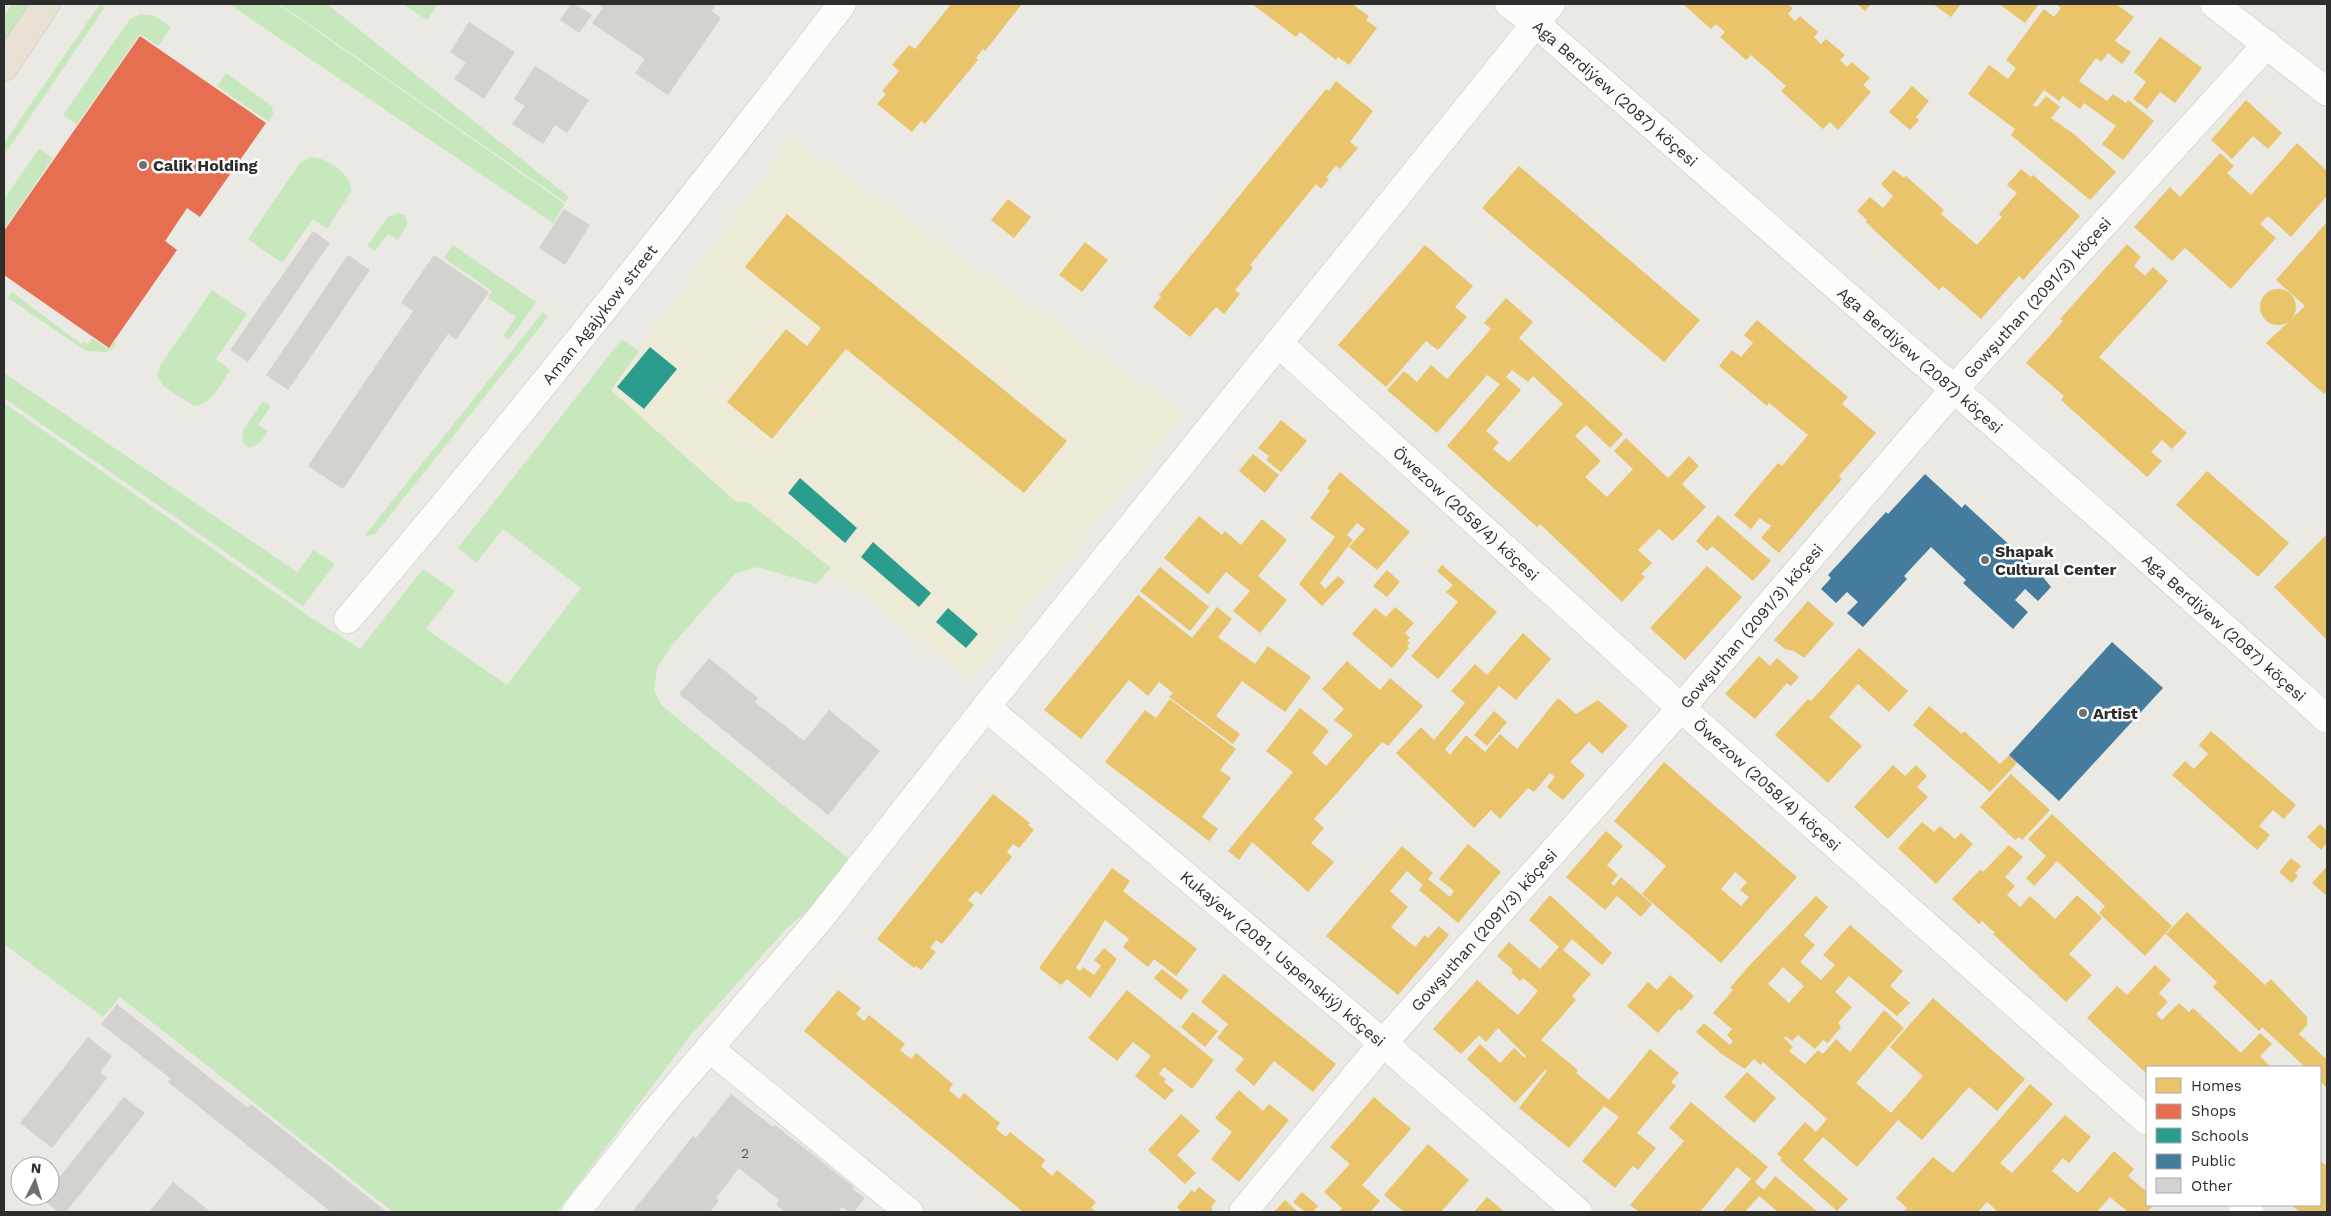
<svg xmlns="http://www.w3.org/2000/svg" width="2331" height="1216" font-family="'Work Sans',sans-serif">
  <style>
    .education { fill: #edead8 }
    .green { fill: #c7e7bc }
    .homes { fill: #e9c46a; fill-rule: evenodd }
    .shops { fill: #e76f51 }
    .schools { fill: #2a9d8f }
    .public { fill: #457b9d }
    .building { fill: #d3d2ce }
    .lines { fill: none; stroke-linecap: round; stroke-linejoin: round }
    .minor-casing { stroke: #c4c4c4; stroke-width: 29 }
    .highway-casing { stroke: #c6c5c3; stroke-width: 29 }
    .minor { stroke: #fcfcfb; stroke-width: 28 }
    .highway { stroke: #eae1d5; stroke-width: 28 }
    .poi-dot { fill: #6f6f6d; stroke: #fff; stroke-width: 2 }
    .labels { text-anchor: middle; stroke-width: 5; stroke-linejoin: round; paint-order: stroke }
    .number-label { font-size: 14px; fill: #575756 }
    .street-label { font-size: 16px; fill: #2d2d2d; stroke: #fff }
    .poi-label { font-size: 16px; font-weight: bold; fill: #2d2d2d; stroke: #fff; text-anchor: start }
  </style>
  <rect width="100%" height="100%" fill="#eae9e4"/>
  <!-- education -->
  <polygon class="education" points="792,138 1186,414 970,680 747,506 735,503 607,392"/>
  <!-- green -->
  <g class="green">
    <polygon points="12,4 34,4 4,48 4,16"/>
    <polygon points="100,4 105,7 4,155 4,143"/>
    <polygon points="229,4 278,4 565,204 553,223"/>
    <polygon points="280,4 327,4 569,197 565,202"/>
    <polygon points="403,4 438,4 427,20"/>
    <polygon points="140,14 155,16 171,27 158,46 140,34 77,124 63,115 130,19"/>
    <polygon points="226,73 272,106 273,114 269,122 217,86"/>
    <polygon points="39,149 53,158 4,229 4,199"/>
    <path d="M310,157C326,157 353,174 351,192L327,229L313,219L282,263L248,239L300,163Z"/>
    <polygon points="398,213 405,215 407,224 398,240 388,234 375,251 367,246 388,217"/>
    <polygon points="453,245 536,302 509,340 503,336 516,317 488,298 492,291 444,258"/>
    <path d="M212,290L247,314L216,359L230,370C221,383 212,405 194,406L163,386L157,375L160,366Z"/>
    <polygon points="12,292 81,344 83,342 87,345 92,338 108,349 114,342 116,344 112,350 105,352 86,351 8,298"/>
    <polygon points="543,312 548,317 375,534 365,537 366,534"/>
    <polygon points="622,339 639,351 611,390 735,501 749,503 831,568 816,584 757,567 735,574 672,645 657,668 654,690 661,705 849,859 817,902 785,930 690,1036 557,1212 393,1212 120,997 103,1017 4,944 4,403 310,617 360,649 423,569 455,591 426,629 507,685 581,588 503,529 476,563 458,548"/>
    <polygon points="4,373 297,572 314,550 335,564 303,606 4,398"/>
    <path d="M263,401L271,406L258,425L268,431C263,439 258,448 247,447L242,441L243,430Z"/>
  </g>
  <!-- homes -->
  <g class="homes">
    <polygon points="951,4 1022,4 985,51 983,49 976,58 978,60 925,124 921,121 912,132 877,104 886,94 882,91 899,71 892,65 909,45 915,49"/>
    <polygon points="1252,4 1352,4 1369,16 1366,20 1377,28 1349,65 1338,57 1336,60 1300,32 1296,37"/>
    <polygon points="1683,4 1787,4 1793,8 1788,14 1795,21 1800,16 1818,32 1814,37 1821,44 1826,39 1845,55 1840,60 1847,67 1852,62 1870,78 1863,85 1871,92 1838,130 1830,122 1823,129 1781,91 1786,86 1751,55 1746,60 1720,37 1725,32 1716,24 1711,29"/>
    <polygon points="1857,4 1871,4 1865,11"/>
    <polygon points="1933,4 1961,4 1951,17"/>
    <polygon points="1999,4 2039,4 2025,23"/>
    <polygon points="2056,4 2116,4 2134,17 2115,41 2131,52 2122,64 2108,53 2101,62 2096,58 2079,81 2107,101 2113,94 2126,103 2128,100 2154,121 2123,160 2102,144 2116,126 2084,103 2080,109 2063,96 2059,101 2044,90 2033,105 2037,107 2046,96 2060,107 2051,118 2074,134 2116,172 2090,200 2011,135 2015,129 1968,94 1989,65 2008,79 2016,68 2006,60 2044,9 2054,17 2061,8"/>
    <polygon points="2160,37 2202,68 2175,103 2160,92 2147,109 2133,99 2146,82 2134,72"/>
    <polygon points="1336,81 1373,111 1350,142 1358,148 1340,169 1336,166 1326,177 1329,179 1321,189 1316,184 1250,265 1253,268 1235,290 1240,294 1224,314 1216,307 1190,337 1153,307 1161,297 1159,295 1326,89 1329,91"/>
    <polygon points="1912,86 1929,101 1916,117 1919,120 1910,130 1889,112"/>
    <polygon points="2246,100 2282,133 2268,149 2253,136 2232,159 2211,140"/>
    <polygon points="2297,143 2327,171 2327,196 2291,237 2268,216 2260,224 2276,238 2231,289 2185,248 2172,261 2134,227 2170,187 2180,197 2220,153 2234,166 2227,173 2251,195"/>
    <polygon points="1519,166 1700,320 1664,362 1482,208"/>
    <polygon points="2021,169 2031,177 2033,175 2080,216 2023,280 2019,276 1981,319 1943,286 1939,290 1874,230 1866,222 1867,220 1857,211 1870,197 1883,208 1893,196 1881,184 1894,170 1904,178 1906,176 1944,210 1941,214 1977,245 2002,217 1999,214 2017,193 2007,185"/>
    <polygon points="1008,199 1031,217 1014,238 991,220"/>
    <polygon points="787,214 1067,441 1024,493 846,349 772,439 727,402 786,329 807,346 821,328 745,267"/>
    <polygon points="2327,222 2327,390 2324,394 2266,343 2305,306 2276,280"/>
    <polygon points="1085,242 1108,260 1082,292 1059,275"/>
    <polygon points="2127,244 2141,257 2134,266 2145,276 2153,267 2168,281 2099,357 2187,433 2172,449 2162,440 2151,452 2162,461 2147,477 2061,400 2064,396 2026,363 2063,321 2060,319"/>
    <polygon points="1425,245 1473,286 1455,307 1467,317 1438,350 1426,341 1386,387 1338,345"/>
    <circle cx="2278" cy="307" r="18"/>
    <path d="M1506,298L1533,322L1519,338L1623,434L1610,448L1586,425L1575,436L1601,461L1585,477L1607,497L1633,469L1614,451L1626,438L1668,478L1689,456L1699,466L1682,484L1706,507L1673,541L1659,529L1638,550L1652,563L1641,574L1645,577L1622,602L1540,524L1537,527L1447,446L1500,384L1487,375L1437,433L1387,390L1404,371L1417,382L1431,365L1447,379L1491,329L1484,323ZM1512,370L1528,382L1533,376L1563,404L1509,462L1493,449L1499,442L1486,431L1521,390L1506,377Z"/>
    <polygon points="1757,320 1848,397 1842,404 1876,433 1839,476 1842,479 1779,553 1761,538 1771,526 1760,518 1751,529 1734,515 1778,463 1782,466 1808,435 1769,403 1767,406 1719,366 1732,350 1741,357 1753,343 1744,335"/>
    <polygon points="1281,420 1307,441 1281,472 1266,460 1269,456 1258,448"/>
    <polygon points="1253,454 1279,475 1265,493 1239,471"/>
    <polygon points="2207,471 2289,543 2258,577 2176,505"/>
    <polygon points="1340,472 1410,532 1377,570 1349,547 1365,529 1357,523 1347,535 1353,540 1320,583 1325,589 1338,576 1345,582 1322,606 1299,584 1335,537 1310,518 1330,491 1327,488"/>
    <polygon points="1718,515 1771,561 1753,581 1712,546 1707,551 1696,541"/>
    <polygon points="1199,516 1222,535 1225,531 1241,545 1262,519 1287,540 1258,576 1287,600 1260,633 1233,611 1250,591 1226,572 1208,594 1164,558"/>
    <polygon points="2327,534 2327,640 2274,587"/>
    <polygon points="1442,565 1497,612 1438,679 1411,656 1458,602 1446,592 1453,585 1437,571"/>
    <polygon points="1707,566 1742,597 1685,660 1650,628"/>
    <polygon points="1160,567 1209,607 1190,631 1140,591"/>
    <polygon points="1387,570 1400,582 1387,597 1373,586"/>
    <polygon points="1138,595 1192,638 1217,607 1232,619 1218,637 1255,664 1268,646 1311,677 1285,712 1242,681 1216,716 1240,734 1233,744 1169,697 1173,693 1159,682 1148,696 1129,680 1081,739 1044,710"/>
    <polygon points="1808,601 1834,624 1804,658 1794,651 1785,649 1774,640"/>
    <polygon points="1395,607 1414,623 1405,633 1410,638 1407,640 1410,643 1407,646 1409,648 1392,668 1352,634 1375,608 1386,617"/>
    <polygon points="1523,633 1551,659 1516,700 1499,686 1445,749 1450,755 1466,735 1485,752 1500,734 1517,749 1558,698 1576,714 1598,700 1628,726 1602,754 1589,742 1570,762 1585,775 1563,800 1547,787 1555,777 1550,773 1534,792 1528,788 1500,819 1491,810 1474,828 1396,753 1421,727 1434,740 1465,703 1451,691 1475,664 1487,675"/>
    <polygon points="1859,648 1908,691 1889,712 1858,684 1829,717 1862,746 1828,783 1775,735 1808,699 1811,701"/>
    <polygon points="1759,656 1770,666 1777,658 1799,677 1791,686 1787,683 1755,719 1725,694"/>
    <polygon points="1347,661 1380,690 1390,678 1423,706 1388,746 1382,742 1314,819 1324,828 1311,843 1334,862 1308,892 1252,842 1239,860 1228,851 1293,772 1266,751 1300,708 1329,731 1312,753 1326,766 1353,735 1334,720 1344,709 1322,689"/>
    <polygon points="1170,699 1236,749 1220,770 1231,778 1202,817 1218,829 1209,841 1105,762 1145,710 1156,718"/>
    <polygon points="1929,706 1962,734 1964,731 2000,764 2009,755 2017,763 1990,792 1913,725"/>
    <polygon points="1494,711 1507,722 1487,746 1474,735"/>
    <polygon points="2211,731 2296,805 2284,819 2273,810 2259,826 2270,835 2257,850 2172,775 2185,761 2194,769 2208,754 2199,745"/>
    <path d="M1664,762L1797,877L1721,963L1642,894L1666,866L1614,821ZM1735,872L1747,882L1740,890L1749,897L1741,906L1721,889Z"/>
    <polygon points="1893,765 1905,776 1916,765 1927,776 1917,787 1928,797 1888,839 1854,807"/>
    <polygon points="2011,774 2050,810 2022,840 2019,837 2015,840 1980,807"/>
    <polygon points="993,794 1030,823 1028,825 1034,830 1019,848 1013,844 1007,852 1012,857 981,895 976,891 968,900 974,905 942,944 936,940 930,948 936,952 921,970 916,966 914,968 877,939"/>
    <polygon points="2052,814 2172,926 2145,956 2099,913 2105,906 2057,861 2034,886 2026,878 2046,856 2028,839"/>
    <polygon points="1922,822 1934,832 1940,826 1955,839 1961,833 1973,844 1936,884 1898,848"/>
    <polygon points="2320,824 2327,831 2327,843 2321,850 2307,837"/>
    <polygon points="1606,831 1623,846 1607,865 1618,875 1611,883 1614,886 1621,877 1652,904 1641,917 1617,896 1605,910 1566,877"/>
    <polygon points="1468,844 1501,872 1458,923 1419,890 1423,885 1407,871 1390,891 1408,907 1391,927 1415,947 1425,935 1428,938 1439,926 1449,935 1398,995 1326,936 1402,846 1433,873 1428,879 1450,897 1454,891 1439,879"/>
    <polygon points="2009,845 2023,857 2005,877 2015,886 2007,895 2020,907 2030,896 2055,919 2077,895 2102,918 2069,954 2092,975 2066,1002 1993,934 1995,933 1982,921 1979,924 1952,899 1980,870 1983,872"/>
    <polygon points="2291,858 2301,866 2295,873 2298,876 2292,883 2279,872"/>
    <polygon points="2327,866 2327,896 2312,883"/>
    <polygon points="1112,868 1130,881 1123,891 1197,949 1176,976 1154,959 1148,967 1123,947 1129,939 1105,920 1076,968 1080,971 1083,967 1094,975 1101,966 1094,960 1104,948 1117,959 1090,998 1067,979 1061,985 1039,968"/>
    <polygon points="1550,895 1612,953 1602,965 1572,939 1563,950 1591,974 1572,996 1576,1000 1541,1040 1578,1070 1576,1073 1609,1100 1650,1049 1679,1073 1671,1082 1676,1086 1637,1133 1656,1148 1638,1170 1633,1166 1615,1188 1582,1161 1619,1117 1604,1106 1569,1148 1519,1108 1547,1071 1546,1069 1515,1103 1467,1059 1480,1044 1500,1063 1514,1048 1525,1058 1526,1056 1498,1028 1486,1042 1479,1035 1461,1054 1433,1029 1477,980 1518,1015 1538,991 1523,978 1520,981 1511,972 1513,970 1497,956 1509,942 1540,969 1559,947 1529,920"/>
    <path d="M1816,896L1828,907L1804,935L1815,945L1800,962L1821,980L1835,965L1823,955L1850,925L1903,971L1890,986L1910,1003L1897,1016L1849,976L1835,992L1852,1007L1838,1023L1841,1027L1828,1043L1823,1040L1815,1049L1798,1035L1792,1041L1786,1036L1784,1038L1793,1047L1789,1051L1805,1064L1818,1050L1823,1054L1836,1039L1850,1052L1884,1010L1904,1028L1856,1083L1891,1113L1923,1076L1890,1047L1933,998L2025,1079L1997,1111L1969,1087L1922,1140L1898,1120L1857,1167L1823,1137L1803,1160L1848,1199L1837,1211L1780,1160L1782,1158L1777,1154L1805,1122L1816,1132L1827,1119L1763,1062L1761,1065L1754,1059L1745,1069L1723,1055L1696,1032L1704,1023L1730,1045L1733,1041L1727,1035L1732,1029L1713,1013L1733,990L1730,988L1748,967ZM1783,967L1804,986L1789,1003L1768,984Z"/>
    <polygon points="2187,912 2265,985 2271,979 2307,1017 2307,1025 2299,1034 2325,1058 2327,1055 2327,1088 2320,1081 2320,1067 2305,1067 2262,1027 2259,1031 2213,987 2217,982 2166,934"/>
    <polygon points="2155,965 2171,980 2159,993 2168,1002 2156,1014 2162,1020 2179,1003 2189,1012 2193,1008 2241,1053 2260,1033 2272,1044 2260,1056 2271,1067 2147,1067 2147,1074 2087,1018 2117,986 2127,995"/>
    <polygon points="1162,969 1189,990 1181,1000 1154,978"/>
    <polygon points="1224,974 1336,1064 1313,1092 1274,1061 1254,1086 1235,1070 1244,1059 1217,1038 1228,1024 1201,1002"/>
    <polygon points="1670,975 1694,996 1681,1011 1679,1009 1658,1033 1627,1006 1648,982 1657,990"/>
    <polygon points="838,990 861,1008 856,1014 864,1021 869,1015 905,1044 900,1050 911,1059 916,1053 953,1084 949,1090 959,1099 964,1093 1000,1123 996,1129 1006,1137 1010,1132 1045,1160 1041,1166 1052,1176 1057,1170 1096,1202 1091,1208 1097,1212 1023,1212 804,1031"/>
    <polygon points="1127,990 1214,1060 1192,1089 1164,1067 1159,1074 1166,1079 1164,1082 1174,1090 1165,1100 1135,1076 1151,1056 1133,1042 1117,1061 1088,1038"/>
    <polygon points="1193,1012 1218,1031 1205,1047 1181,1027"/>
    <polygon points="1747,1072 1776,1098 1754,1123 1724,1097"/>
    <polygon points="2030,1084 2053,1104 2000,1163 2012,1173 2065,1115 2091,1137 2069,1163 2063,1158 2052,1171 2078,1193 2114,1151 2134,1169 2128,1176 2147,1192 2147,1205 2154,1205 2147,1212 2128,1212 2110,1197 2097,1212 1998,1212 1987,1202 1978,1212 1903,1212 1907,1208 1896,1198 1933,1157 1953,1173"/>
    <polygon points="1239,1090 1263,1111 1269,1104 1289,1120 1239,1182 1211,1159 1232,1132 1215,1118"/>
    <polygon points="1374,1097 1411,1129 1362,1185 1380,1201 1370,1212 1339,1212 1342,1208 1324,1192 1350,1164 1330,1147"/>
    <polygon points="1691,1102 1768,1167 1755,1182 1764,1190 1775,1176 1818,1212 1778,1212 1759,1196 1745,1212 1722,1212 1751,1179 1737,1167 1700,1212 1639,1212 1630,1205 1684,1141 1669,1128"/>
    <polygon points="1181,1114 1200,1131 1177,1155 1196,1173 1185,1184 1148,1150"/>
    <polygon points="1428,1144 1469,1180 1441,1212 1404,1212 1384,1195"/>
    <polygon points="2320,1160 2325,1165 2327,1162 2327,1212 2300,1212 2291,1205 2320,1205"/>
    <polygon points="1199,1187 1216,1201 1211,1207 1213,1209 1210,1212 1182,1212 1177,1207 1192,1190 1194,1193"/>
    <polygon points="1302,1192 1318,1206 1313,1212 1305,1212 1293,1202"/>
    <polygon points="1487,1197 1505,1212 1474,1212"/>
    <polygon points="1285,1200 1298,1212 1274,1212"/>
  </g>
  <!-- shops -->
  <polygon class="shops" points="140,36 266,123 200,217 187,208 165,241 177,250 109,348 4,275 4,231"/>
  <!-- schools -->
  <g class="schools">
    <polygon points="650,347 677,369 644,409 617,387"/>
    <polygon points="800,478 857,528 845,543 788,493"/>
    <polygon points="873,542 931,593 919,607 861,557"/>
    <polygon points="948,608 978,634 966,648 936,622"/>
  </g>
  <!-- public -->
  <g class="public">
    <polygon points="1925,474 1962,508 1965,504 2039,572 2051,587 2038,601 2025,589 2015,600 2028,612 2013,629 1963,583 1966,580 1931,547 1904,576 1907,579 1863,627 1847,613 1858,602 1847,592 1836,603 1821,589 1831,578 1828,575 1886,512 1888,514"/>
    <polygon points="2112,642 2163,688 2059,801 2009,755"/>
  </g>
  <!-- building -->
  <g class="building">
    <polygon points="571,4 576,4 592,15 579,33 560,20"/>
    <polygon points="597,4 717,4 712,11 721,18 668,95 635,73 645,59 592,23 603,8"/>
    <polygon points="469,22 515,52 484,99 454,79 466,63 450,52"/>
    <polygon points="535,66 589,100 567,133 555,125 543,144 512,124 525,106 514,99"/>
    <polygon points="564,209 590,225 565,265 539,248"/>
    <polygon points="313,231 330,243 248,362 230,350"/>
    <polygon points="348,255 370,270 288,390 266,375"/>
    <polygon points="434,255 489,292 456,340 448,334 343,489 308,466 413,311 401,303"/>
    <polygon points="709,658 758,698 755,702 804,741 829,710 880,751 828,815 679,694"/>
    <polygon points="117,1004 248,1108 251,1104 387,1212 331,1212 168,1082 171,1079 101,1024"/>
    <polygon points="88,1037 112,1056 100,1072 107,1078 52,1148 20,1123"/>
    <polygon points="731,1094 773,1127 775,1125 854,1187 853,1189 865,1198 854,1212 849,1212 842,1207 838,1212 785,1212 776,1205 779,1200 739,1168 716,1198 719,1201 710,1212 632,1212 693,1136 696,1138"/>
    <polygon points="124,1097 145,1113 66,1212 59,1212 42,1199 44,1196 50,1196 50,1189"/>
    <polygon points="173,1182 211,1212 149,1212"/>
  </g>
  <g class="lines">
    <!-- minor casing -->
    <g class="minor-casing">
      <g id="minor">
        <path id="s1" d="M1509,4L1535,23L2115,530L2327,719"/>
        <polyline points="2214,4 2327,92"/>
        <path id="s2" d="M1278,343L1681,708L2147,1121"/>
        <path id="s3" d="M348,619C519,419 682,213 842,4"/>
        <path id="s4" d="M986,707L1383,1043L1578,1212"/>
        <polyline points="709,1048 909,1212"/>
        <polyline points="2242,1205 2250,1212"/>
        <polyline points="576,1212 655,1112 817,922 986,707 1551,4"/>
        <path id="s5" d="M1243,1212L1383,1043L1681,708L1954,389L2267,44"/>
      </g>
    </g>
    <!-- highway casing -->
    <g class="highway-casing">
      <polyline id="highway" points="4,67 46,4"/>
    </g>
    <!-- minor -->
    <use href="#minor" class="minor"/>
    <!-- highway -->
    <use href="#highway" class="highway"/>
  </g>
  <!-- markers -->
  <g class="poi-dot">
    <circle cx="143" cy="165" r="5"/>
    <circle cx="1985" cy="560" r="5"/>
    <circle cx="2083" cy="713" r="5"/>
  </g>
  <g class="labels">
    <!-- number labels -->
    <g class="number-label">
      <text x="745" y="1158">2</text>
    </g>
    <!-- street labels -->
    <g class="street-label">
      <text dy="6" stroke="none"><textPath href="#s1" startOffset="139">Aga Berdiýew (2087) köçesi</textPath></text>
      <text dy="6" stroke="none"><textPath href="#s5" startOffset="1211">Gowşuthan (2091/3) köçesi</textPath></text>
      <text dy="6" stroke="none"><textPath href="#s3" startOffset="395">Aman Agajykow street</textPath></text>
      <text dy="6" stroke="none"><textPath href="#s1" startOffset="544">Aga Berdiýew (2087) köçesi</textPath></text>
      <text dy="6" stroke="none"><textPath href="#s2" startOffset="254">Öwezow (2058/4) köçesi</textPath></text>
      <text dy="6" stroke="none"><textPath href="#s5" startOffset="776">Gowşuthan (2091/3) köçesi</textPath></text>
      <text dy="6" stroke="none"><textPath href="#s1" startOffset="949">Aga Berdiýew (2087) köçesi</textPath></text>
      <text dy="6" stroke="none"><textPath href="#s2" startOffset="659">Öwezow (2058/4) köçesi</textPath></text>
      <text dy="6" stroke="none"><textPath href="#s5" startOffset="371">Gowşuthan (2091/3) köçesi</textPath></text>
      <text dy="6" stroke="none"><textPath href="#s4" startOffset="389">Kukaýew (2081, Uspenskiý) köçesi</textPath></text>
    </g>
    <!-- poi labels -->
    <g class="poi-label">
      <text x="153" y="171">Calik Holding</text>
      <text x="1995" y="557">Shapak<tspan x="1995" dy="18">Cultural Center</tspan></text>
      <text x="2093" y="719">Artist</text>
    </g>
  </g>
  <!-- border -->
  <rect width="2331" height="1216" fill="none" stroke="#2d2d2d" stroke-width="10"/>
  <!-- legend -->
  <rect x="2146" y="1066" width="175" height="140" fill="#ffffff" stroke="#ababab"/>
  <rect x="2156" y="1078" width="25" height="15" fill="#e9c46a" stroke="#ababab"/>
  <text x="2191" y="1091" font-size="15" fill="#2d2d2d">Homes</text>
  <rect x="2156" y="1104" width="25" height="15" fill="#e76f51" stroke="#ababab"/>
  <text x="2191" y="1116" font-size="15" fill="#2d2d2d">Shops</text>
  <rect x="2156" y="1128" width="25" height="15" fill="#2a9d8f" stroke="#ababab"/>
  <text x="2191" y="1141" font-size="15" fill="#2d2d2d">Schools</text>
  <rect x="2156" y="1154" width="25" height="15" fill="#457b9d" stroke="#ababab"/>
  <text x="2191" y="1166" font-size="15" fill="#2d2d2d">Public</text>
  <rect x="2156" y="1178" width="25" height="15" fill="#d3d2ce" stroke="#ababab"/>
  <text x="2191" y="1191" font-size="15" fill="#2d2d2d">Other</text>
  <!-- north arrow -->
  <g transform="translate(35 1181) rotate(5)"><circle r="24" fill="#ffffff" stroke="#ababab"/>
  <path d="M0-4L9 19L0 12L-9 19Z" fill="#6f6f6d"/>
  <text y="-8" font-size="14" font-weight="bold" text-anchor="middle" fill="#2d2d2d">N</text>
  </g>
</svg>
